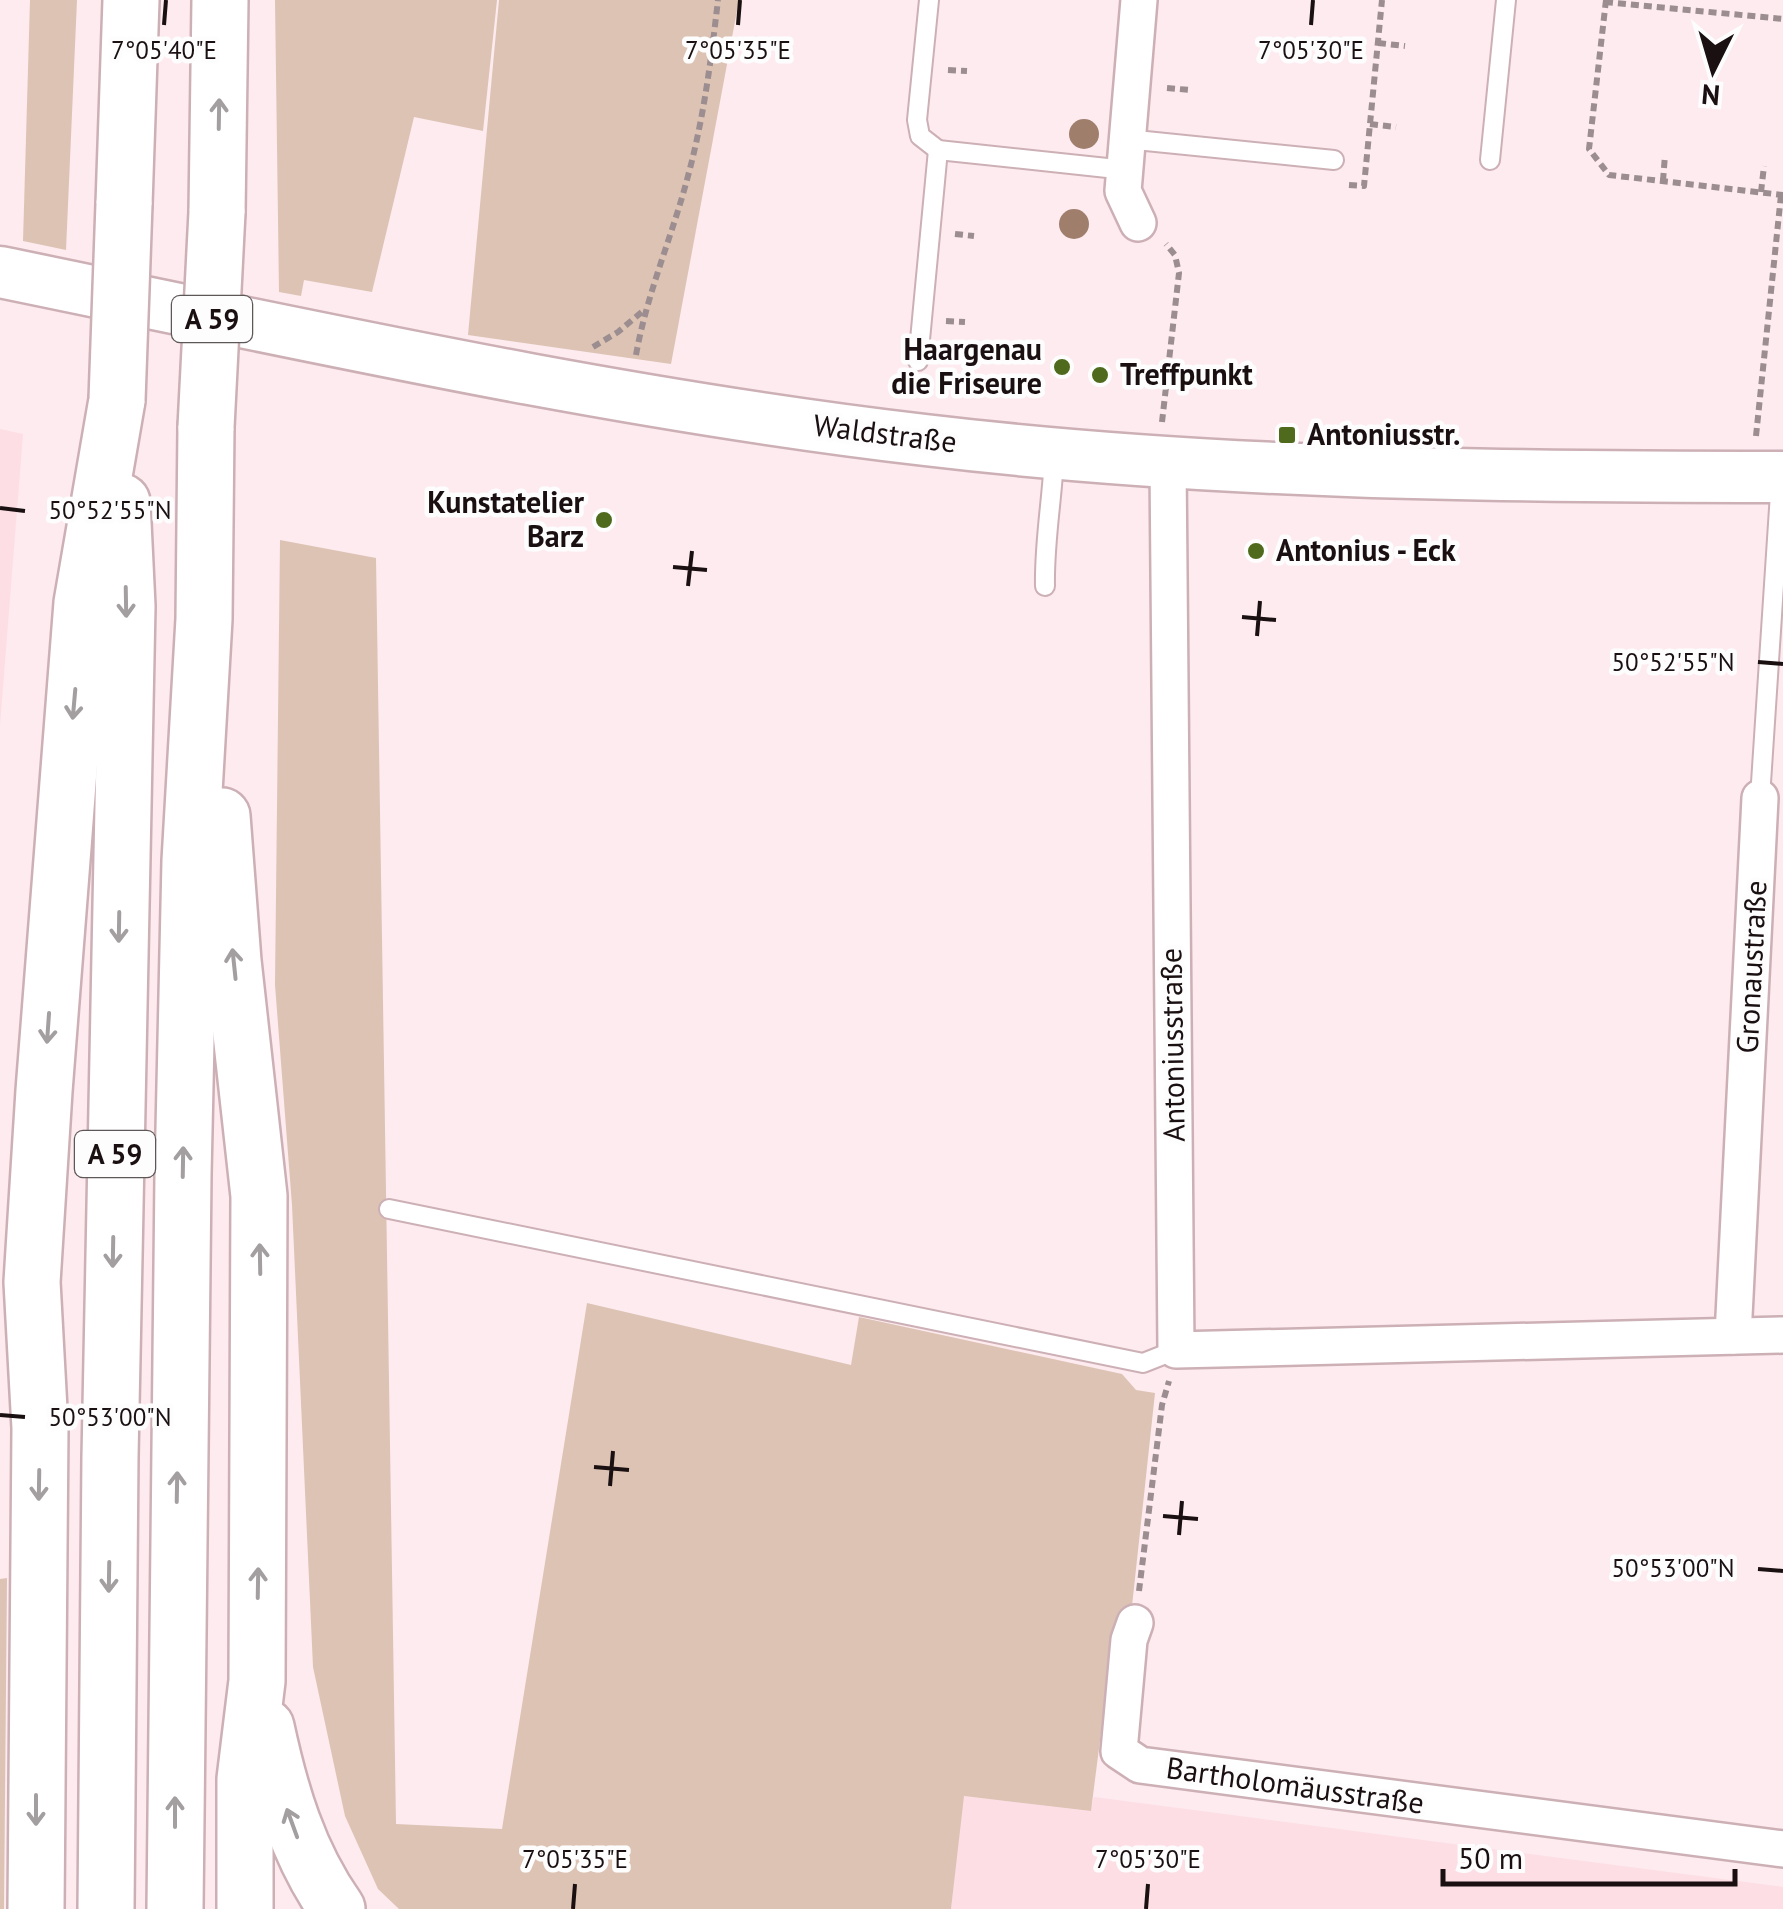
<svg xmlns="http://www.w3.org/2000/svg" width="1783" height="1909" font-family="'PT Sans',sans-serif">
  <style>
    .built { fill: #fddee5 }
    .green { fill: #ddc3b4 }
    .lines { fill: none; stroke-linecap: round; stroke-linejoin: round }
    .lane-casing { stroke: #ccb0b6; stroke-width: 22 }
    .street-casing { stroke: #ccb0b6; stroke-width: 40 }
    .secondary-casing { stroke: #ccb0b6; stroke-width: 55 }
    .highway-casing { stroke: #ccb0b6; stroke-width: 60 }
    .path { stroke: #9b8d90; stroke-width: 6; stroke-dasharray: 8 5; stroke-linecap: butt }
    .lane { stroke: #fff; stroke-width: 18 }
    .street { stroke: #fff; stroke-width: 35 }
    .secondary { stroke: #fff; stroke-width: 50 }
    .highway { stroke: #fff; stroke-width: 55 }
    .highway-bridge-casing { stroke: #ccb0b6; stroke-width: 60; stroke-linecap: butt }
    .highway-bridge { stroke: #fff; stroke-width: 55 }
    .tree { fill: #a07e6c }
    .oneway { stroke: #a39fa0 }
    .ticks { fill: none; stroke: #1a1012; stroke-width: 4 }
    .poi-dot { fill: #4f6a1d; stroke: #fdfdfd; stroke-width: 4 }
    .labels { text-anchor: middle; stroke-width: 9; stroke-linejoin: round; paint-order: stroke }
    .shield { fill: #fdfdfd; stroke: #5e5758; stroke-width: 2.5 }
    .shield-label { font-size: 28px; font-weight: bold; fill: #1a1012 }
    .poi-label { font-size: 30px; font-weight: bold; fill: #1a1012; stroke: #fdfdfd; text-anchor: start }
    .street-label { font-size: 30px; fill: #1a1012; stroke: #fdfdfd }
    .ticks-label { font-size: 25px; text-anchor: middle; fill: #1a1012; stroke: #fdfdfd; stroke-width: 9; stroke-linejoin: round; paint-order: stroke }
  </style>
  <rect width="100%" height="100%" fill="#fdebef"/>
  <!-- built -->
  <g class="built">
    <polygon points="0,429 23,434 0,725"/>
    <polygon points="963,1796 1090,1811 1094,1797 1783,1887 1783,1909 951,1909"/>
  </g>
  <!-- green -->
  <g class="green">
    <polygon points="30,0 77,0 66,250 23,241"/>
    <polygon points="275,0 497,0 483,131 414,117 372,292 304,280 301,296 279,292"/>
    <polygon points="499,0 739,0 671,364 468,335"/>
    <polygon points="280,540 376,558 396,1824 502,1829 587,1303 851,1365 859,1317 1122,1374 1136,1390 1155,1393 1132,1606 1122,1623 1115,1623 1091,1811 964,1796 951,1909 399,1909 378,1889 345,1816 313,1667 292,1205 275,985"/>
    <polygon points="7,1578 4,1909 0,1909 0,1579"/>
  </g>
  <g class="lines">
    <!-- lane casing -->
    <g class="lane-casing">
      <g id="lane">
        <polyline points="929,0 917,120 920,136 938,150"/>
        <polyline points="1126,139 1334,160"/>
        <polyline points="1490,160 1506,0"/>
        <polyline points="918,361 938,150 1126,170"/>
        <path d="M1045,586C1044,543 1052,501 1054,458"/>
        <polyline points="1760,798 1781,478"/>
        <polyline points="389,1209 1143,1363 1176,1350"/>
      </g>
    </g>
    <!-- street casing -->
    <g class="street-casing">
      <g id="street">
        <polyline points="1138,223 1123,191 1139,0"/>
        <polyline points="1168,463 1176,1350 1783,1335"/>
        <polyline points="1733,1336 1760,798"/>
        <polyline points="1135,1623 1129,1640 1119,1751 1140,1765 1783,1849"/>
      </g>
    </g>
    <!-- secondary casing -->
    <g class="secondary-casing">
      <path id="secondary" d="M0,272C307,335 614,404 925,440C1210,474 1497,477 1783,477"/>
    </g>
    <!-- highway casing -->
    <g class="highway-casing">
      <g id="highway">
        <polyline points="124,204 131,0"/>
        <polyline points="217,212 220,0"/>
        <polyline points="222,816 233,961 259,1196 257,1681 245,1779 245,1909"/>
        <path d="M266,1727C280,1792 298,1854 337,1909"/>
        <polyline points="36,1909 40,1428 32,1282 44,1091 82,603 117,400"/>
        <polyline points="106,1909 110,1457 127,606 122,502"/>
        <polyline points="175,1909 183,1175 190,861 204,619 206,427"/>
      </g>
    </g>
    <!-- path -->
    <g class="path">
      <polyline points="1606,0 1589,149 1609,175 1783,195"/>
      <polyline points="1605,2 1783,19"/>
      <polyline points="1378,43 1405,46"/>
      <polyline points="948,70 967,71"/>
      <polyline points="1167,88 1190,90"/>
      <polyline points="1370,124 1396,127"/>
      <polyline points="1663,181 1665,155"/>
      <polyline points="1349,185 1364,186 1382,0"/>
      <polyline points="1761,192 1764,166"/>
      <polyline points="955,234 974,236"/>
      <polyline points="946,321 965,322"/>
      <polyline points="593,347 618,332 643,311"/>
      <path d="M636,355C647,293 672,237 688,176C704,117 711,60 718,0"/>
      <polyline points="1162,422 1179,273 1175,255 1166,244"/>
      <polyline points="1756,436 1781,195"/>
      <polyline points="1139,1591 1162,1405 1169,1381"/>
    </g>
    <!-- lane -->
    <use href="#lane" class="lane"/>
    <!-- street -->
    <use href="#street" class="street"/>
    <!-- secondary -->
    <use href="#secondary" class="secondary"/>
    <!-- highway -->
    <use href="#highway" class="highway"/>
    <!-- highway-bridge casing -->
    <g class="highway-bridge-casing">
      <g id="highway-bridge">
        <polyline points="117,400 124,204"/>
        <polyline points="206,427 217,212"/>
      </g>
    </g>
    <!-- highway-bridge -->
    <use href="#highway-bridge" class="highway-bridge"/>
  </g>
  <!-- trees -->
  <g class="tree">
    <circle cx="1084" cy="134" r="15"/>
    <circle cx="1074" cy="224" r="15"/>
  </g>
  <!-- one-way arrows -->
  <defs><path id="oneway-shaft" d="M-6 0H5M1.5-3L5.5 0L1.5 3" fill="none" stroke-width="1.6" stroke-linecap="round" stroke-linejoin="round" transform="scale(2.5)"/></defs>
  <g class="oneway">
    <use href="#oneway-shaft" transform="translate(219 114) rotate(-89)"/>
    <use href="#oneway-shaft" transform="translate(126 602) rotate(89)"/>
    <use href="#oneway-shaft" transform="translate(74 704) rotate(95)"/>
    <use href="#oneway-shaft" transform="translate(119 927) rotate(91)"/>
    <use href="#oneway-shaft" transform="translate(234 964) rotate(-96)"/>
    <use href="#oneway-shaft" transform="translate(48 1028) rotate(94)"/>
    <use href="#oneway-shaft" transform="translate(183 1162) rotate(-89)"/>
    <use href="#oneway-shaft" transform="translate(113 1252) rotate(91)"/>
    <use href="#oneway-shaft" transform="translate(260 1259) rotate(-91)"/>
    <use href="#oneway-shaft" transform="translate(39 1485) rotate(91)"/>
    <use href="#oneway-shaft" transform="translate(177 1487) rotate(-89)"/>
    <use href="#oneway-shaft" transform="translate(109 1577) rotate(91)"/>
    <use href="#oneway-shaft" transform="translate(258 1583) rotate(-89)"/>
    <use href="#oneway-shaft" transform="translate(36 1810) rotate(90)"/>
    <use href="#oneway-shaft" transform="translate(175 1812) rotate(-90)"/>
    <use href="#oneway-shaft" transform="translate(292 1823) rotate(-110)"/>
  </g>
  <!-- ticks -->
  <path class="ticks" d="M164,25L166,0M738,25L740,0M1311,25L1313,0M0,508L25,511M673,567L707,570M688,586L692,551M1242,617L1276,620M1257,636L1260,601M1758,662L1783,664M0,1415L25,1417M594,1467L629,1470M610,1486L613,1451M1163,1516L1198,1519M1179,1535L1182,1501M1758,1569L1783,1571M573,1909L575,1884M1146,1909L1148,1884"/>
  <!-- markers -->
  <g class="poi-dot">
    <circle cx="1062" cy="367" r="10"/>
    <circle cx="1100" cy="375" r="10"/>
    <rect x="1277" y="425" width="20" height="20" rx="5"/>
    <circle cx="604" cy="520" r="10"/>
    <circle cx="1256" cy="551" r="10"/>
  </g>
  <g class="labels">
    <!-- shield labels -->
    <g class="shield">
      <rect x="172" y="296" width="80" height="46" rx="8"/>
      <rect x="75" y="1131" width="80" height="46" rx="8"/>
    </g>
    <g class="shield-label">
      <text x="212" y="329">A 59</text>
      <text x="115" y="1164">A 59</text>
    </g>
    <!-- poi labels -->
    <g class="poi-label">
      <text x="1042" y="360" text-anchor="end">Haargenau<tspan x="1042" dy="34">die Friseure</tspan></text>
      <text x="1120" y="385">Treffpunkt</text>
      <text x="1307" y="445">Antoniusstr.</text>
      <text x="584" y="513" text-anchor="end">Kunstatelier<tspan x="584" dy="34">Barz</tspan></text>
      <text x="1276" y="561">Antonius - Eck</text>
    </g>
    <!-- street labels -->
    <g class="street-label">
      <text transform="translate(885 434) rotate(7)" y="10">Waldstraße</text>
      <text transform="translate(1752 967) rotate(-87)" y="10">Gronaustraße</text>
      <text transform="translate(1173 1045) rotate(-91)" y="10">Antoniusstraße</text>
      <text transform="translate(1295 1786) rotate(8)" y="10">Bartholomäusstraße</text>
    </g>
  </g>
  <g class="ticks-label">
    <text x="164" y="59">7°05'40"E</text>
    <text x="738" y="59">7°05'35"E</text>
    <text x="1311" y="59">7°05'30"E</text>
    <text x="110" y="519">50°52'55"N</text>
    <text x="1673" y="671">50°52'55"N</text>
    <text x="110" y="1426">50°53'00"N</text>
    <text x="1673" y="1577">50°53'00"N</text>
    <text x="575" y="1868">7°05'35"E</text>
    <text x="1148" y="1868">7°05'30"E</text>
  </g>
  <!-- north arrow -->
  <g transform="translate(1713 70) rotate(185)" stroke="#fdfdfd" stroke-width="8" paint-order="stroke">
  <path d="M0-8L18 38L0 25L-18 38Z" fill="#1a1012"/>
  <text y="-15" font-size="28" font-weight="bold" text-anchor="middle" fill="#1a1012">N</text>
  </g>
  <!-- scale -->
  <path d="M1443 1869v15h292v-15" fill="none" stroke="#1a1012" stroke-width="5"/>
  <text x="1458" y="1869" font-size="30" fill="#1a1012" stroke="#fdfdfd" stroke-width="8" paint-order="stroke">50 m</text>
</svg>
